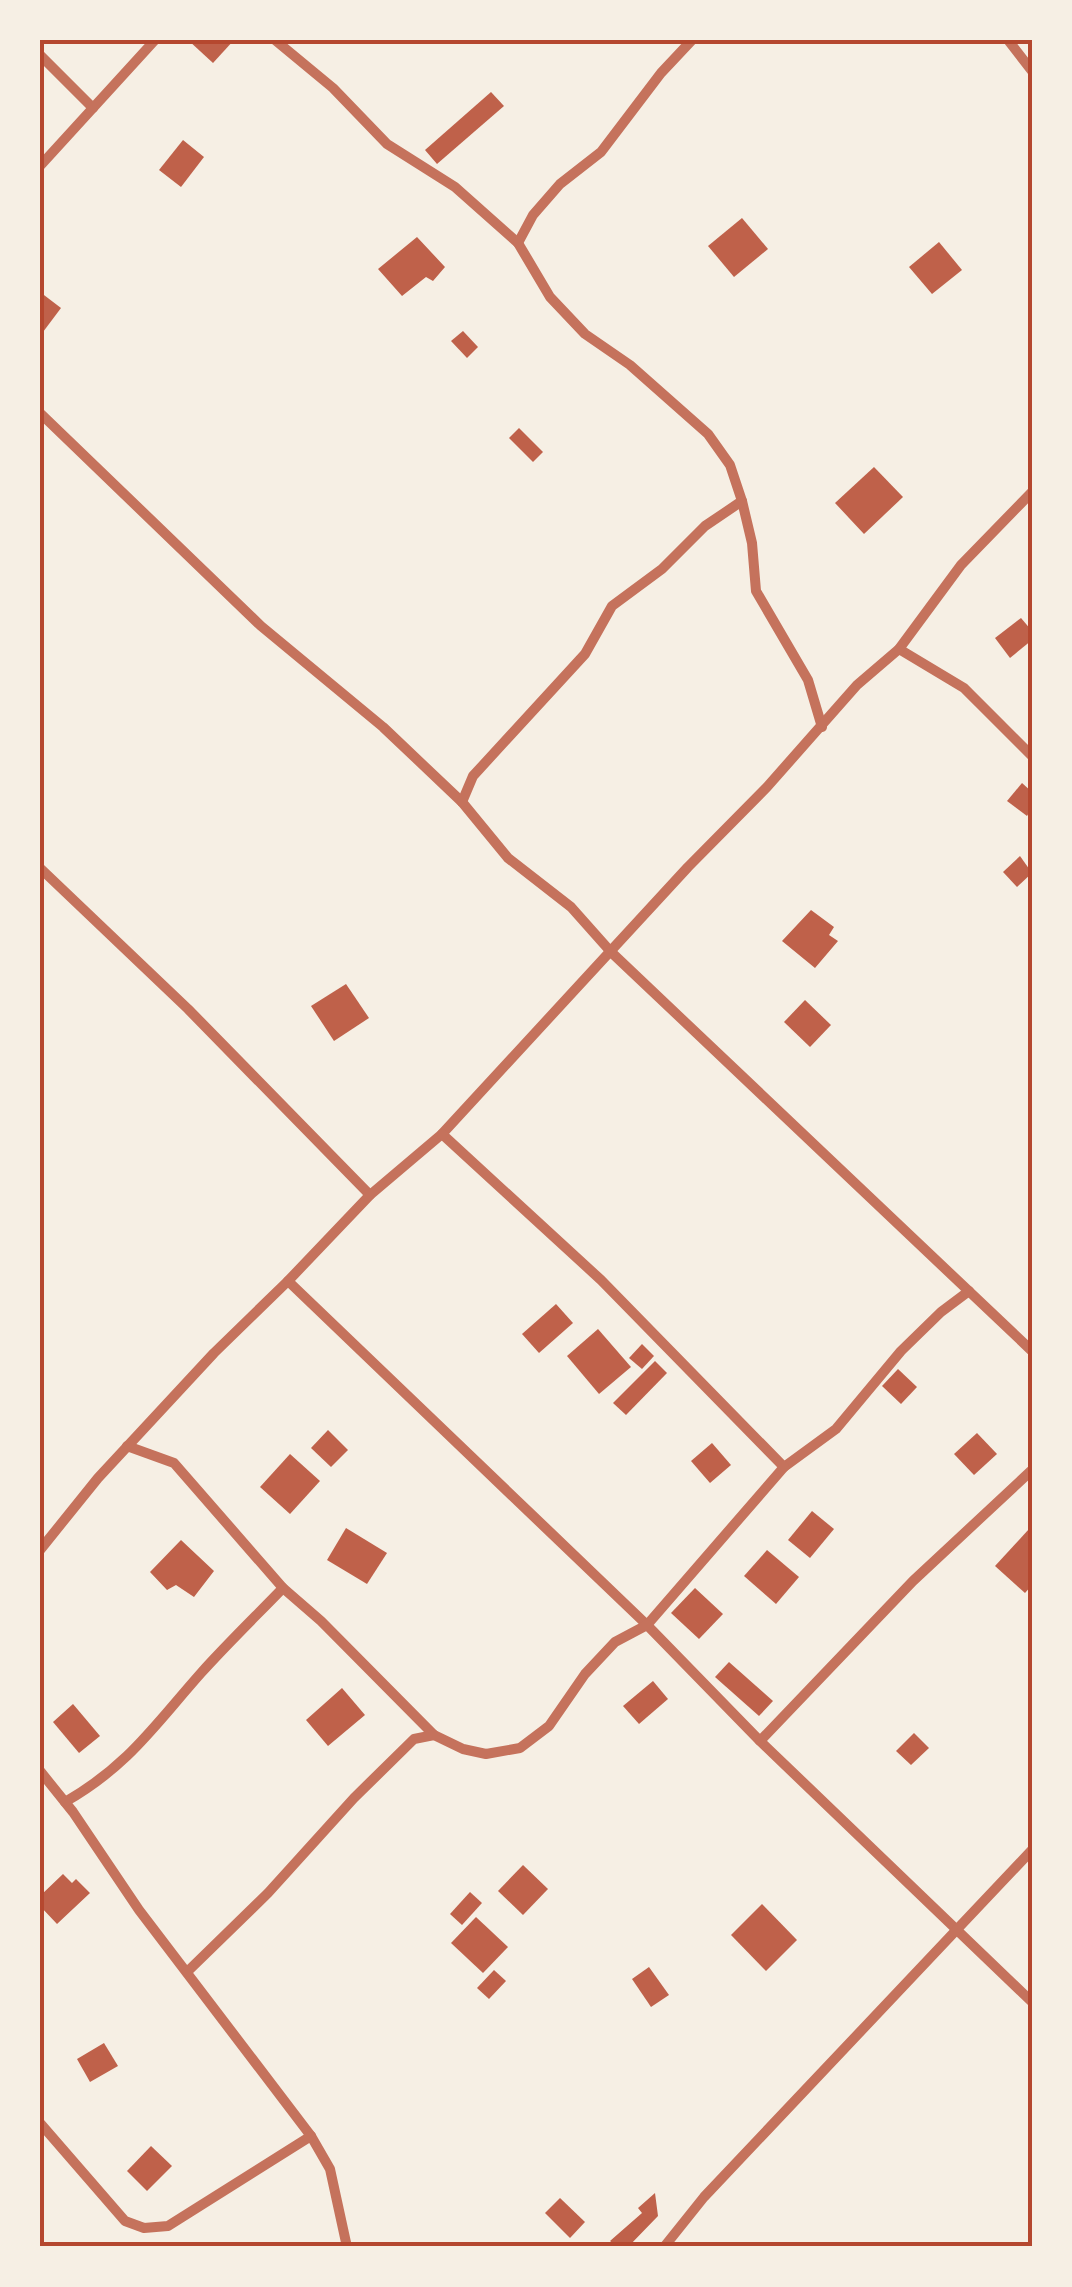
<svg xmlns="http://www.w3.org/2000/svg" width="1072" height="2287" font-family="'Fira Sans',sans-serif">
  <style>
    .building { fill: #bf614a }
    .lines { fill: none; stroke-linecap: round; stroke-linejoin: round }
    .minor { stroke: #c5725c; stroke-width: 10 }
    .neatline { fill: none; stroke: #b5482f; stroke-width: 4 }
  </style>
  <rect width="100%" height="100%" fill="#f6efe4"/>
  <!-- building -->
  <g class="building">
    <polygon points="188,40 234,40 213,63"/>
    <polygon points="491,92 504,106 437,164 425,150"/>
    <polygon points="183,140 204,157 181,187 159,170"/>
    <polygon points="742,218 768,249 734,277 708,246"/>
    <polygon points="417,237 445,267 433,281 426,277 402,296 378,269"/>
    <polygon points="939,242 962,270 932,294 909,267"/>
    <polygon points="40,292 61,308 40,336"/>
    <polygon points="463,331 478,347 467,358 451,341"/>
    <polygon points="519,428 543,452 533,462 509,438"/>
    <polygon points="874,467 903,497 864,534 835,503"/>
    <polygon points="1021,618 1032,631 1032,640 1010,658 995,638"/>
    <polygon points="1022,783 1032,792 1032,808 1027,816 1007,801"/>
    <polygon points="1020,856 1032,873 1017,887 1003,872"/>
    <polygon points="811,910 834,927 829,935 838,941 815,968 782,941"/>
    <polygon points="346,984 369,1018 334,1041 311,1006"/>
    <polygon points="805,1000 831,1025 810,1047 784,1022"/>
    <polygon points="556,1304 573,1323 539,1353 522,1334"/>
    <polygon points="598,1329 631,1367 599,1394 567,1356"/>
    <polygon points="642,1344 654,1356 642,1369 629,1358"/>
    <polygon points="655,1361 667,1373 626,1415 613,1403"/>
    <polygon points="898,1369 917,1387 901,1404 882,1386"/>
    <polygon points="328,1430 348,1450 331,1467 311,1448"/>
    <polygon points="977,1433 997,1454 974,1475 954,1454"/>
    <polygon points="712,1443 731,1465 710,1483 691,1461"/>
    <polygon points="290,1454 320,1481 290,1514 260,1487"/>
    <polygon points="812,1511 834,1529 810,1558 788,1540"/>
    <polygon points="346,1528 387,1553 367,1584 327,1560"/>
    <polygon points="1029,1529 1032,1532 1032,1585 1025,1593 995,1566"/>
    <polygon points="181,1540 214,1571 194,1597 176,1585 167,1590 150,1572"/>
    <polygon points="767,1550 799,1577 776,1604 744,1576"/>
    <polygon points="695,1588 723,1614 699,1639 671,1613"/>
    <polygon points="729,1662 773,1701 759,1716 715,1677"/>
    <polygon points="653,1681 668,1699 639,1724 623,1706"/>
    <polygon points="342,1688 365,1715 328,1746 306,1720"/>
    <polygon points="73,1704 100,1736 79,1753 53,1722"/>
    <polygon points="914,1733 929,1748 911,1765 896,1751"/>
    <polygon points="523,1865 548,1889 523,1915 498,1891"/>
    <polygon points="63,1874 72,1883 76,1879 90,1893 57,1924 40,1906 40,1896"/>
    <polygon points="470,1892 482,1903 462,1925 450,1914"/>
    <polygon points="762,1904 797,1940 766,1971 731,1935"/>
    <polygon points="476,1917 508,1947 483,1973 451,1943"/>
    <polygon points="649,1967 669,1995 651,2007 632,1979"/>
    <polygon points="494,1970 506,1981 489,1999 477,1988"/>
    <polygon points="104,2043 118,2066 90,2082 77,2059"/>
    <polygon points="151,2146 172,2166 147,2191 127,2171"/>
    <polygon points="655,2193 658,2216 628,2247 617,2247 610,2241 642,2213 638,2208"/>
    <polygon points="560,2198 585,2222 570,2238 545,2213"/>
  </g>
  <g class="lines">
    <!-- minor -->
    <g class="minor">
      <polyline points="275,40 333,88 387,144 455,187 518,243 550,297 585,334 630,365 708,434 730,465 742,501 752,543 756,591 808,680 822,727"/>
      <polyline points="1008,40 1032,71"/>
      <polyline points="40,55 93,108"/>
      <polyline points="40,166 155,40"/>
      <polyline points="518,243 533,215 560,184 601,152 661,73 692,40"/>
      <polyline points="40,413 261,626 383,727 462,802 508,858 571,907 611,952 1032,1351"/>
      <polyline points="899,649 964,688 1032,756"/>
      <polyline points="462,802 473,776 585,654 612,606 662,569 705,526 742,501"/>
      <polyline points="40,868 188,1009 370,1195"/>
      <polyline points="288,1281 647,1625 760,1741 1032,2002"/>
      <polyline points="127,1446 174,1463 283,1588 321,1621 434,1735"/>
      <polyline points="784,1467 836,1429 901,1351 941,1312 969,1291"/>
      <polyline points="40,1550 98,1478 214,1353 288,1281 370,1195 442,1134 688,867 767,787 857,685 899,649 961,565 1032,492"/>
      <polyline points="760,1741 913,1581 1032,1470"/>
      <polyline points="40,1771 73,1812 139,1910 311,2136 330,2169 347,2247"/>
      <path d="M65,1802C128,1766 154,1726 201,1673C227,1644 256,1616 283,1588"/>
      <polyline points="187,1972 268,1893 354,1798 414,1739 434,1735 463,1749 486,1754 520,1748 549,1726 585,1674 615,1642 647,1625 784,1467 601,1280 442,1134"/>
      <polyline points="40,2123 125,2221 144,2228 168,2226 311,2136"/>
      <polyline points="664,2247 704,2197 1032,1850"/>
    </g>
  </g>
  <!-- border -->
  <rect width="1072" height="2287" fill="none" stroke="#f6efe4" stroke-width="85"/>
  <rect x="42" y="42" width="988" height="2202" class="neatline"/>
</svg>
